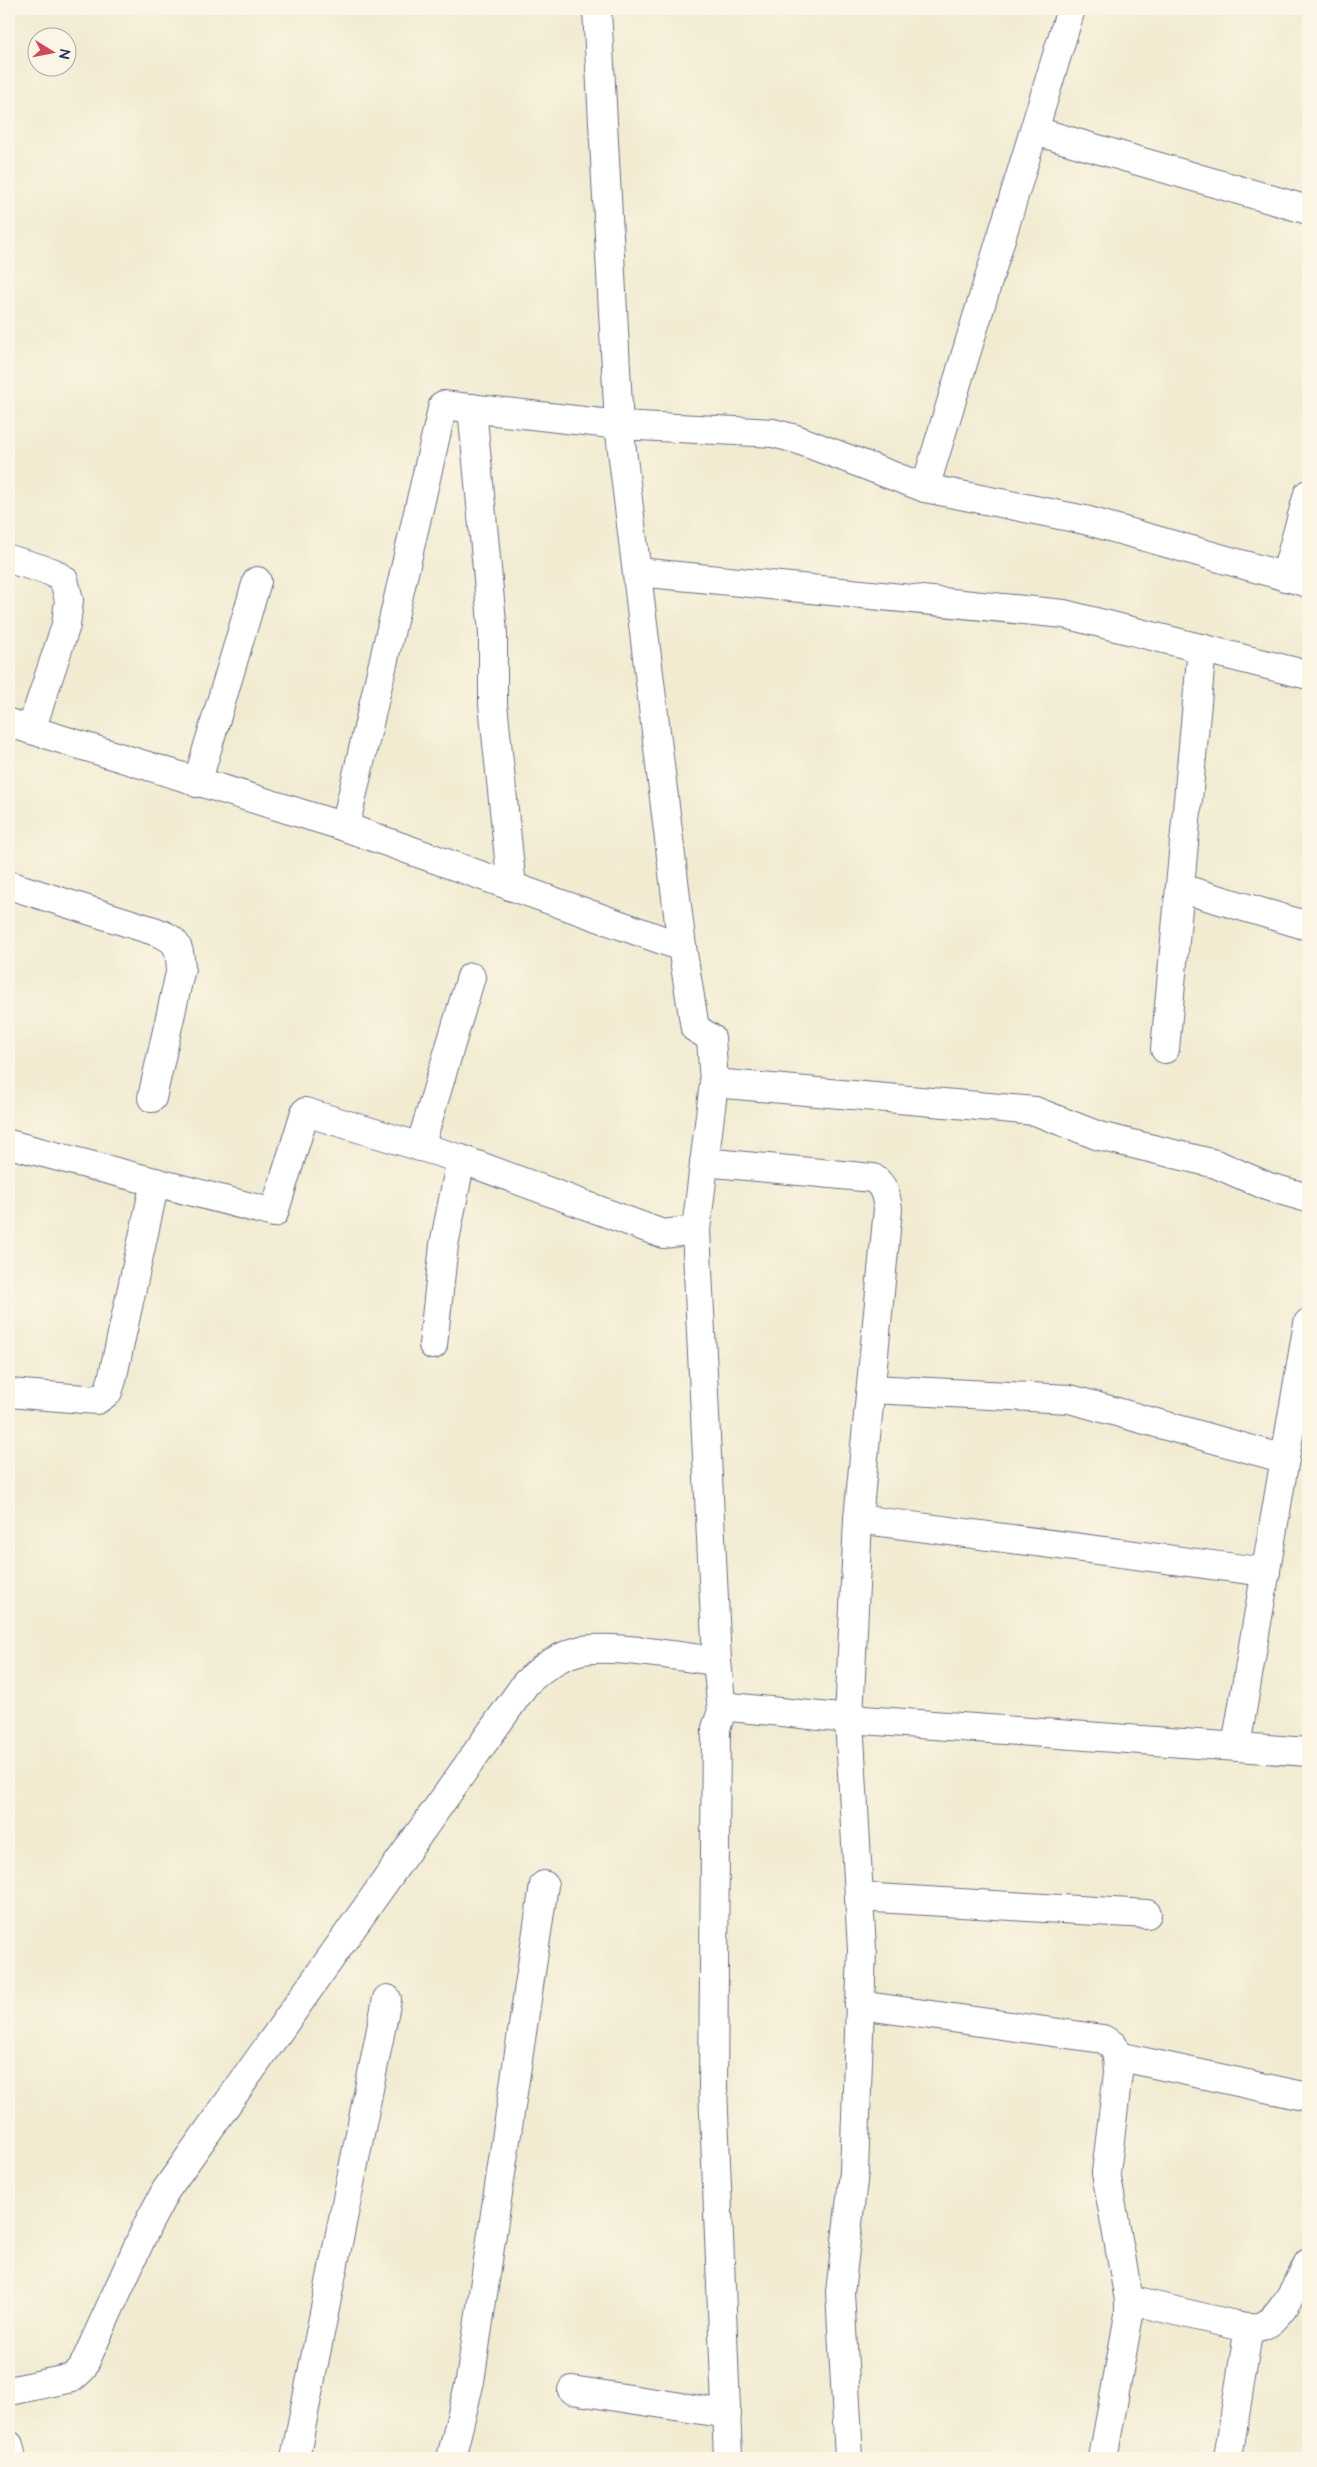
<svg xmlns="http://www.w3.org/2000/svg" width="1317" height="2467" font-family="'Architects Daughter',sans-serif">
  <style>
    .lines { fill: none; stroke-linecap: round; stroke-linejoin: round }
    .minor-casing { stroke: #667187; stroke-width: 30 }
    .highway-casing { stroke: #667187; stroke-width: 30 }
    .minor { stroke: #fff; stroke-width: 28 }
    .highway { stroke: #fff; stroke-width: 28 }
  </style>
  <rect width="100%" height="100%" fill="#fcf5e5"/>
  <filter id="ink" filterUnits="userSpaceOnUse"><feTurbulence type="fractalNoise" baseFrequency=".02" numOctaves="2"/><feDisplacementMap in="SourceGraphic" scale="10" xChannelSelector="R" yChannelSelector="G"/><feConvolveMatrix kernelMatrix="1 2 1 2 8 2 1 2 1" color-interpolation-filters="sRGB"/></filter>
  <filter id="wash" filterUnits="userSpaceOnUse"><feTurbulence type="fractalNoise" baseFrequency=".0096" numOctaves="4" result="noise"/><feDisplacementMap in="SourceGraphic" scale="20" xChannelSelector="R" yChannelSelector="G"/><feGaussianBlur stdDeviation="1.12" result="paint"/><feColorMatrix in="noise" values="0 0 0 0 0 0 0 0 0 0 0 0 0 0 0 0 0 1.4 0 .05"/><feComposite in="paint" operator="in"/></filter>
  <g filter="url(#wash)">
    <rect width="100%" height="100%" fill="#f2ebd2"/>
  </g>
  <g filter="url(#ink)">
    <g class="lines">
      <!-- minor casing -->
      <g class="minor-casing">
        <g id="minor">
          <polyline points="597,9 619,425 773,433 796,439 925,488 1085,520 1308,583"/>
          <polyline points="1035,131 1308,210"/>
          <polyline points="472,408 493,633 493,704 512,887"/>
          <polyline points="925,488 1071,9"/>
          <polyline points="9,559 52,572 64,580 69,600 66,625 31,730"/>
          <polyline points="638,572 1064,614 1308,675"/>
          <polyline points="1285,577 1308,494"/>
          <polyline points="9,723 345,827 443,405 619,425 682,947 695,1028 711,1038 714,1083 696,1230 663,1234 461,1159 305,1112 274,1213 9,1144"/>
          <polyline points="197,783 257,581"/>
          <polyline points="345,827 682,947"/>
          <path d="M9,885L154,931C177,940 179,944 181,968L152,1098"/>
          <polyline points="1180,888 1308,926"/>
          <polyline points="1165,1049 1202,648"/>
          <polyline points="714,1083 1035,1111 1099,1136 1216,1164 1269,1187 1308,1198"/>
          <polyline points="420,1147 471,977"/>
          <path d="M704,1162L873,1178C885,1186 886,1196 888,1209L858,1519L849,1719L862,1950L854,2172L840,2292L849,2458"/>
          <polyline points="696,1230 717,1661 722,1711"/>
          <polyline points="433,1345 444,1245 461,1159"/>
          <polyline points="871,1389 1070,1399 1285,1459"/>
          <polyline points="9,1393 97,1400 108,1392 112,1380 155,1182"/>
          <polyline points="858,1519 1266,1572"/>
          <polyline points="1236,1746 1308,1323"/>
          <polyline points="859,1897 1147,1914"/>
          <polyline points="859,2005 1103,2039 1113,2045 1117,2056 1118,2073 1106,2173 1129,2300 1129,2315 1103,2458"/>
          <polyline points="1117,2056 1308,2097"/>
          <path d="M1129,2300L1235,2325C1244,2326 1254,2329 1262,2326C1279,2321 1301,2279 1308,2263"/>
          <polyline points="572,2390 727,2414"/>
          <path d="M9,2391L72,2378L82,2369L147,2226L166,2190L526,1683C542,1668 557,1657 578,1651C606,1643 685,1658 717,1661"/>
          <polyline points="295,2458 387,1999"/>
          <polyline points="451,2458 470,2381 544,1885"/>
          <polyline points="728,2458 713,2088 716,1728 722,1711 731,1707 849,1719 1308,1752"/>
          <polyline points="1228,2458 1249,2327"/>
        </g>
      </g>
      <!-- highway casing -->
      <g class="highway-casing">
        <polyline id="highway" points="9,2445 12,2458"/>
      </g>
      <!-- minor -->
      <use href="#minor" class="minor"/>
      <!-- highway -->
      <use href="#highway" class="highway"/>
    </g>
  </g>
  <!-- margin -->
  <rect width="1317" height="2467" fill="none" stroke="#fcf5e5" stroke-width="30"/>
  <!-- north arrow -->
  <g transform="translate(52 52) rotate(100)"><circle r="24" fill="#fcf5e5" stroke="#a2a6af"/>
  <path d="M0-4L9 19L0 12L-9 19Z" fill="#d1495b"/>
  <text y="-8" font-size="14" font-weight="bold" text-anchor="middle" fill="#1b2f5e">N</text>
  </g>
</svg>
